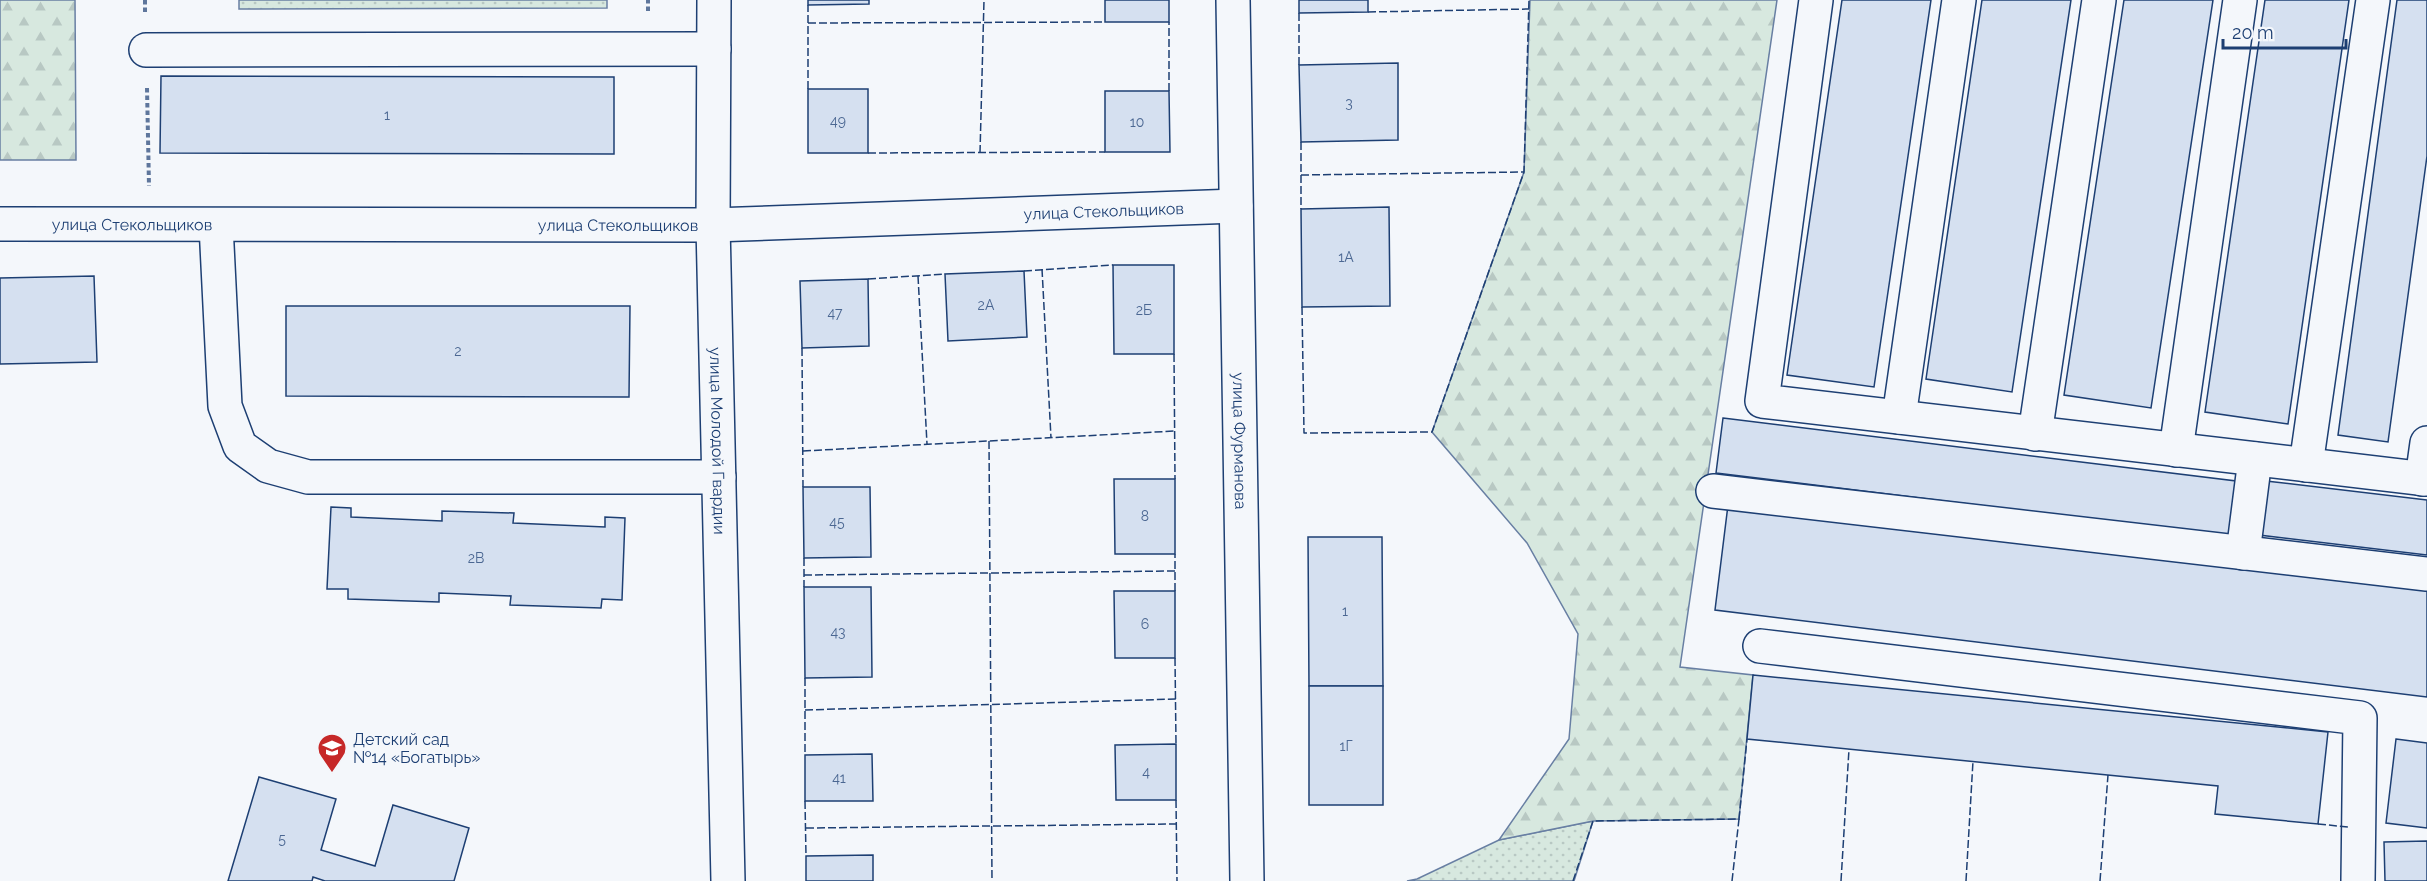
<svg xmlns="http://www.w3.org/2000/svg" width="2427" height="881" font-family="Raleway,sans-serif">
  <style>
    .green { fill: url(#green-dots); stroke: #687fa3; stroke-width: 1.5 }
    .forest { fill: url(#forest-firs); stroke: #687fa3; stroke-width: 1.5 }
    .building { fill: #d5e0f0; stroke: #1d3f73; stroke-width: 1.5 }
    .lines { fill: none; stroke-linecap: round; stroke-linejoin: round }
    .minor-casing { stroke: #1d3f73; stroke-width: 36 }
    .path { stroke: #5e769c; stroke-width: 4; stroke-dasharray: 4.5 3; stroke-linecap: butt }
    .minor { stroke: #f4f7fb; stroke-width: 33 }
    .fence { stroke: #1d3f73; stroke-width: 1.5; stroke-dasharray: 8 3; stroke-linecap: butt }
    .labels { text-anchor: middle; stroke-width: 4.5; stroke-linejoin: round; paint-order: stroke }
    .number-label { font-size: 14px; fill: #4b6792 }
    .street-label { font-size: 16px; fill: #1d3f73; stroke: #f4f7fb }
    .poi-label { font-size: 16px; fill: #1d3f73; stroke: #f4f7fb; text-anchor: start }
  </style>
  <defs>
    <pattern id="green-dots" width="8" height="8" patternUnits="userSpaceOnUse" patternTransform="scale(1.5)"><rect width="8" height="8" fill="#d7e8df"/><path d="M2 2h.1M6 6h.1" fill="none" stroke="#b8c8c3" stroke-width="1.8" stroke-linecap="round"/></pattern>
    <pattern id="forest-firs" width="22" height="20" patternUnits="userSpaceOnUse" patternTransform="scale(1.5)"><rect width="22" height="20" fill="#d7e8df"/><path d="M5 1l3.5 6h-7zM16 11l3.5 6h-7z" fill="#b8c8c3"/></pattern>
  </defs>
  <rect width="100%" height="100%" fill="#f4f7fb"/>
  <!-- green -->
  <g class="green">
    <polygon points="239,0 607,0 607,8 239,9"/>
    <polygon points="1593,821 1574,881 1407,881 1417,879 1499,840"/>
  </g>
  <!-- forest -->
  <g class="forest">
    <polygon points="0,0 75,0 76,160 0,160"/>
    <polygon points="1530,0 1777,0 1680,667 1753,675 1739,819 1593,821 1499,840 1569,739 1578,634 1527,543 1432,432 1524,172"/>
  </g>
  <!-- building -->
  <g class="building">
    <polygon points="808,0 869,0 869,4 808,5"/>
    <rect x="1105" y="0" width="64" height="22"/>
    <polygon points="1299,0 1368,0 1368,12 1299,13"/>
    <polygon points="1842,0 1931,0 1874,387 1787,375"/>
    <polygon points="1982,0 2071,0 2012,392 1926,379"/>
    <polygon points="2124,0 2213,0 2151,408 2064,395"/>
    <polygon points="2265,0 2349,0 2288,424 2205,412"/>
    <polygon points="2397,0 2427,0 2427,156 2388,442 2338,435"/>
    <polygon points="1398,63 1398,140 1301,142 1299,65"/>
    <polygon points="161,76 614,77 614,154 160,153"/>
    <rect x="808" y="89" width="60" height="64"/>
    <polygon points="1105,91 1169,91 1170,152 1105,152"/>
    <polygon points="1389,207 1390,306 1302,307 1301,209"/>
    <polygon points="1113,265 1174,265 1174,354 1114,354"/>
    <polygon points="1024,271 1027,337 948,341 945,274"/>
    <polygon points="94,276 97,362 0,364 0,278"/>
    <polygon points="868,279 869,346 802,348 800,281"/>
    <polygon points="286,306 630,306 629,397 286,396"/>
    <polygon points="1723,418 2236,481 2229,536 1716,473"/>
    <polygon points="1114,479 1175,479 1175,554 1115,554"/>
    <polygon points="2266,481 2427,500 2427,555 2259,535"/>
    <polygon points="803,487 870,487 871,557 804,558"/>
    <polygon points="1728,505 2427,590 2427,697 1715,610"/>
    <polygon points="331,507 351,508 351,517 442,521 442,511 514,513 513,523 605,527 605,517 625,518 622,600 602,599 601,608 510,605 511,596 439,593 439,602 348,599 348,589 327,589"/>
    <polygon points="1308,537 1382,537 1383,686 1309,686"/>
    <polygon points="804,587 871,587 872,677 805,678"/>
    <polygon points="1114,591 1175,591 1175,658 1115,658"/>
    <polygon points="1753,675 2328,732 2318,824 2215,814 2218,786 1747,739"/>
    <rect x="1309" y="686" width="74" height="119"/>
    <polygon points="2396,739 2427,743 2427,828 2386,823"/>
    <polygon points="1176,744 1176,800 1116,800 1115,745"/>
    <polygon points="872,754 873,801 805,801 805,755"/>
    <polygon points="259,777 336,799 321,850 375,866 393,805 469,828 454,881 325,881 313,877 312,881 228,881"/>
    <polygon points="2427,841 2427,881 2385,881 2384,842"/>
    <polygon points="873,855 873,881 806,881 806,856"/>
  </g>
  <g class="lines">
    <!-- minor casing -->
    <g class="minor-casing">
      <g id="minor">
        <path id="s1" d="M714,0L713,225L728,881"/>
        <path id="s2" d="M1233,0L1247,881"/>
        <polyline points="1816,0 1762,401 2427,479"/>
        <polyline points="146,50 714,49"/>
        <path id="s3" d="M0,224L713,225L1236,206"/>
        <polyline points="216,225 225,406 240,446 268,466 308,477 719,477"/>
        <polyline points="1899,417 1959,0"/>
        <polyline points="2035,434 2099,0"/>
        <polyline points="2176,450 2240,0"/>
        <polyline points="2306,465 2373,0"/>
        <polyline points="2422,479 2427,443"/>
        <polyline points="1713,491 2427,574"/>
        <polyline points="2243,553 2255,459"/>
        <polyline points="1760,646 2360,718 2358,881"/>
      </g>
    </g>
    <!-- path -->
    <g class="path">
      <polyline points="145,0 145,12"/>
      <polyline points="648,11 648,0"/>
      <polyline points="147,88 149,186"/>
    </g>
    <!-- minor -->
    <use href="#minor" class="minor"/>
    <!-- fence -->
    <g class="fence">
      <polyline points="1368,12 1529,9"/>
      <polyline points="1299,13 1299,65"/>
      <polyline points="808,23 1105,22"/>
      <polyline points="808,89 808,5"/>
      <polyline points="1169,91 1169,22"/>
      <polyline points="1301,142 1301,209"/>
      <polyline points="868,153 1105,152"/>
      <polyline points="980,153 984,0"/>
      <polyline points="1301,175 1524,172"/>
      <polyline points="1042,269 1051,438"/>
      <polyline points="1024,271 1113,265"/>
      <polyline points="918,276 927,444"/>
      <polyline points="868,279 945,274"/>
      <polyline points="1302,307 1304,433 1432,432 1524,172 1529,0"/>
      <polyline points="802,348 803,487"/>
      <polyline points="1174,354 1175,479"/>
      <polyline points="989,441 992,881"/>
      <polyline points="803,451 1175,431"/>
      <polyline points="804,558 804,587"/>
      <polyline points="804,575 1175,571"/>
      <polyline points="1175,591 1175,554"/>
      <polyline points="1175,658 1176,744"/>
      <polyline points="805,678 805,755"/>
      <polyline points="805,710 1176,699"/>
      <polyline points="1176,800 1177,881"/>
      <polyline points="805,801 806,856"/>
      <polyline points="2318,824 2348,827"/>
      <polyline points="806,828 1176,824"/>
      <polyline points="1573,881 1593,821 1739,819 1747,739"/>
      <polyline points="1732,881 1739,819"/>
      <polyline points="1841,881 1849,749"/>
      <polyline points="1966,881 1973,761"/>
      <polyline points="2100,881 2108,775"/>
    </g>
  </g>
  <!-- icons -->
  <defs>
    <g id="school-pin" transform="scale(1.5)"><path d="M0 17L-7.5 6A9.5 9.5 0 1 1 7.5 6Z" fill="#c62828" stroke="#f4f7fb"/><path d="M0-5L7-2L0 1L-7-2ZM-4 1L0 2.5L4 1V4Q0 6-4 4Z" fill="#fff"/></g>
  </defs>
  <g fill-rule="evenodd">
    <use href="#school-pin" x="332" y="748"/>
  </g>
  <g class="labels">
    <!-- number labels -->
    <g class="number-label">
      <text x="1349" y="108">3</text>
      <text x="387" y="120">1</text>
      <text x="838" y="126">49</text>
      <text x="1137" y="127">10</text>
      <text x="1346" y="262">1А</text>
      <text x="986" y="310">2А</text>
      <text x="1144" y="315">2Б</text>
      <text x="835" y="318">47</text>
      <text x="458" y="356">2</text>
      <text x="1145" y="521">8</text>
      <text x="837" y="527">45</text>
      <text x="476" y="563">2В</text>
      <text x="1345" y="616">1</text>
      <text x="1145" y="629">6</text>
      <text x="838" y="637">43</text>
      <text x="1346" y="751">1Г</text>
      <text x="1146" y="777">4</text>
      <text x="839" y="783">41</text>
      <text x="282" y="844">5</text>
    </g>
    <!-- street labels -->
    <g class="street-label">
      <text dy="6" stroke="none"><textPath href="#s3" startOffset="1104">улица Стекольщиков</textPath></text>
      <text dy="6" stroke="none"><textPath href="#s3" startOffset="132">улица Стекольщиков</textPath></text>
      <text dy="6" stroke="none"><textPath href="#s3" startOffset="618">улица Стекольщиков</textPath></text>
      <text dy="6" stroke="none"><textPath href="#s1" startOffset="441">улица Молодой Гвардии</textPath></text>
      <text dy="6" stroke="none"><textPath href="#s2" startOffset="441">улица Фурманова</textPath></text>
    </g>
    <!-- poi labels -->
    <g class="poi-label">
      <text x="353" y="745">Детский сад<tspan x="353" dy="18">№14 «Богатырь»</tspan></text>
    </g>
  </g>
  <!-- scale -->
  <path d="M2223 39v9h123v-9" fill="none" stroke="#1d3f73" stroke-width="3"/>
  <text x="2232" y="39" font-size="18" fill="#1d3f73" stroke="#f4f7fb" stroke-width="4.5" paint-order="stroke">20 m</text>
</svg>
